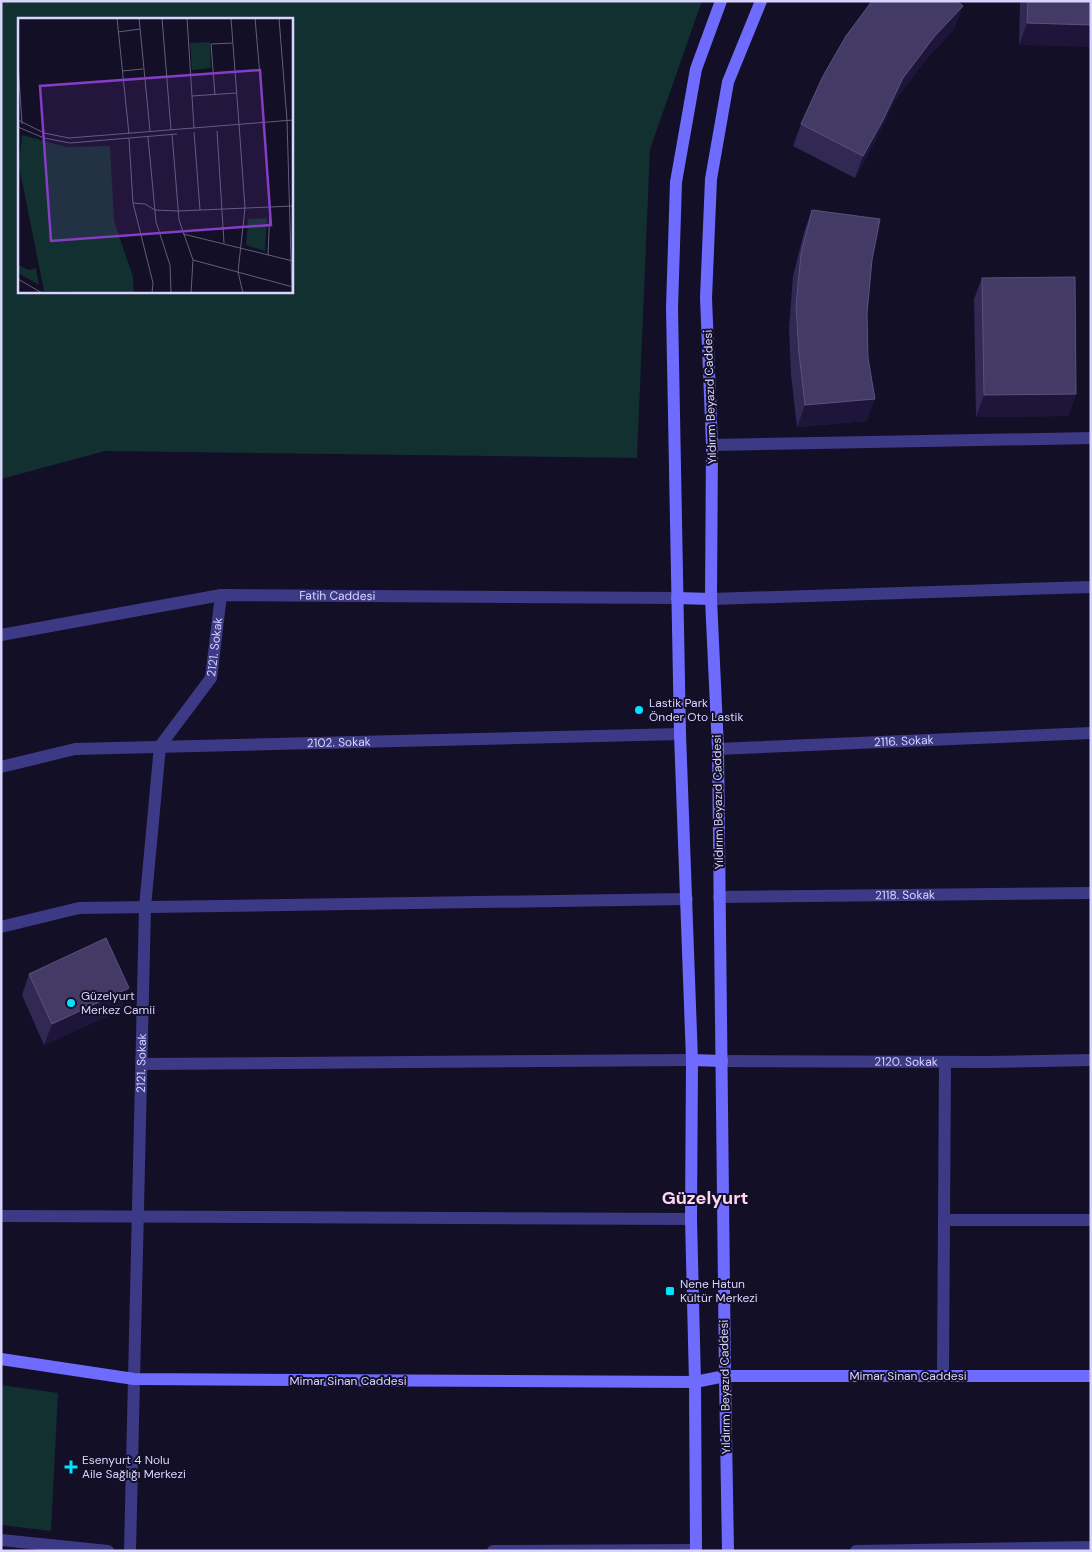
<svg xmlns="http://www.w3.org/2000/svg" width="1092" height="1552" font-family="'DM Sans',sans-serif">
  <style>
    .green { fill: #12302f; fill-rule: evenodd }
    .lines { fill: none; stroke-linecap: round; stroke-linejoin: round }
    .lane { stroke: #3d3a85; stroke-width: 12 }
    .street { stroke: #3d3a85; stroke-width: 12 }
    .secondary { stroke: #6f6bff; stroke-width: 12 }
    .wall { fill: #312854 }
    .shaded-wall { fill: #1d163a }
    .building { fill: #433a66; stroke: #5a527e }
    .poi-dot { fill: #00e5ff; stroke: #130f26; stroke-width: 2 }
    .labels { text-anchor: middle; stroke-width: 4; stroke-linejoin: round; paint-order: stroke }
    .street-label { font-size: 12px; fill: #d9d4ff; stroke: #130f26 }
    .poi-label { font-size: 12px; fill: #d9d4ff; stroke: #130f26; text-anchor: start }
    .district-label { font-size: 18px; font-weight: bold; fill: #ffd6f0; stroke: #130f26 }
    .inset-road { fill: none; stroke: #625e7d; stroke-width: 1 }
    .view { fill: #843dc5; fill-opacity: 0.15; stroke: #843dc5; stroke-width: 2.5 }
    .inset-edge { fill: none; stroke: #d9d4ff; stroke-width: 2.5 }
  </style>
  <rect width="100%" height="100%" fill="#130f26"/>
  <!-- green -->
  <g class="green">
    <path d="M1,1H702L650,149L637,458L105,451L1,479ZM19,19H291V291H19Z"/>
    <polygon points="1,1385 58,1393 51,1531 1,1525"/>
  </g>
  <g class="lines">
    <!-- lane -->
    <polyline class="lane" points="712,445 1091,438"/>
    <!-- street -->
    <g class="street">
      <polyline points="711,599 1091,587"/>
      <path id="s1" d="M1,635L221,595L677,598"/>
      <path id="s2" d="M718,749L1091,733"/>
      <path id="s3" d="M1,767L75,749L680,734"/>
      <path id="s4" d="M719,897L1091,893"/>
      <polyline points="1,927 79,908 687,899"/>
      <path id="s5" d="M722,1061L988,1062L1091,1060"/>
      <polyline points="142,1064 692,1060"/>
      <polyline points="1,1216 691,1219"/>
      <polyline points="944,1220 1091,1220"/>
      <polyline points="943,1375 945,1062"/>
      <polyline points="1,1540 108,1551"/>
      <path id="s6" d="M130,1551L145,907L160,746L211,678L221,595"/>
      <polyline points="493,1551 696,1550"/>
      <polyline points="856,1551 1091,1547"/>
    </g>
    <!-- secondary -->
    <g class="secondary">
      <polyline points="677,598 711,599"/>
      <polyline points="692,1060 722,1061"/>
      <polyline points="1,1359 134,1379 695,1382 725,1376 1091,1376"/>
      <polyline points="696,1551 695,1382 691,1219 692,1060 680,734 672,308 676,182 696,69 721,1"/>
      <polyline points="728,1551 725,1376 718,749 711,599 712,445 706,298 711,179 728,82 761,1"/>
    </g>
  </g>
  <!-- wall -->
  <g class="wall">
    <polygon points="1020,1 1091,1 1019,45"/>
    <polygon points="955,28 926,59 895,100 875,141 855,178 793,146 801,124"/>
    <polygon points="812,210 872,260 867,313 867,421 797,427 791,375 789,328 793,276 804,232"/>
    <polygon points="982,278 1076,394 1068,416 976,417 974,299"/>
    <polygon points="29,974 121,1010 44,1045 22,995"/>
  </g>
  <!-- shaded-wall -->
  <g class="shaded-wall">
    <polygon points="963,6 955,28 926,59 895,100 875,141 855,178 863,156 903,78 934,37"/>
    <polygon points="1027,23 1091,25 1091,47 1019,45"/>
    <polygon points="1076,394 1068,416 976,417 984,395"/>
    <polygon points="875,399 867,421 797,427 805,405"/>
    <polygon points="129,988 121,1010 44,1045 52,1024"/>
  </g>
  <!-- building -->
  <g class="building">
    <polygon points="872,1 957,1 963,6 934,37 903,78 883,120 863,156 801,124 823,76 846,36"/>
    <polygon points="1028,1 1091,1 1091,25 1027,23"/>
    <polygon points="812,210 880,219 872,260 867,313 868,358 875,399 805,405 799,353 796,306 801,254"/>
    <polygon points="1075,277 1076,394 984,395 982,278"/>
    <polygon points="106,938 129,988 52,1024 29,974"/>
  </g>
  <!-- markers -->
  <g class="poi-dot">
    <circle cx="639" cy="710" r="5"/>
    <circle cx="71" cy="1003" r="5"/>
    <rect x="665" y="1286" width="10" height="10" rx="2.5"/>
    <path d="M68.5 1459.5h5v5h5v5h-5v5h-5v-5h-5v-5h5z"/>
  </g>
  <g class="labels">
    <!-- street labels -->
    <g class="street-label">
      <text transform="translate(710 397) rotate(-92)" y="4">Yıldırım Beyazıd Caddesi</text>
      <text dy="4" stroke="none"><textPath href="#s1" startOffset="340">Fatih Caddesi</textPath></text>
      <text dy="4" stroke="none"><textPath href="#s6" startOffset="922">2121. Sokak</textPath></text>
      <text dy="4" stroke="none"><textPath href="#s2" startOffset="186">2116. Sokak</textPath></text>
      <text dy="4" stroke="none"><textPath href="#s3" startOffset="340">2102. Sokak</textPath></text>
      <text transform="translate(718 802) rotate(-91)" y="4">Yıldırım Beyazıd Caddesi</text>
      <text dy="4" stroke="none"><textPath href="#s4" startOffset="186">2118. Sokak</textPath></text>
      <text dy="4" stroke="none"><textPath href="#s5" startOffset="184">2120. Sokak</textPath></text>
      <text dy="4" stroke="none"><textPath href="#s6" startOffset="488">2121. Sokak</textPath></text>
      <text x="908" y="1380">Mimar Sinan Caddesi</text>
      <text x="348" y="1385">Mimar Sinan Caddesi</text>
      <text transform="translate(725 1387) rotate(-91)" y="4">Yıldırım Beyazıd Caddesi</text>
    </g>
    <!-- poi labels -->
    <g class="poi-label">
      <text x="649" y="707">Lastik Park<tspan x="649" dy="14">Önder Oto Lastik</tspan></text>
      <text x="81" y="1000">Güzelyurt<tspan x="81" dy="14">Merkez Camii</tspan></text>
      <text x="680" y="1288">Nene Hatun<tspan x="680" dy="14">Kültür Merkezi</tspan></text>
      <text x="82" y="1464">Esenyurt 4 Nolu<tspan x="82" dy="14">Aile Sağlığı Merkezi</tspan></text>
    </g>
    <!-- district labels -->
    <g class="district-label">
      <text x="705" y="1204">Güzelyurt</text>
    </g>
  </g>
  <!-- overview -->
  <g transform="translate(18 18)">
    <rect width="275" height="275" fill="#130f26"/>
    <path d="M192,24L193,50L174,52L172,25ZM4,117L48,129L92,128L96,203L115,259L116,275L26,273L1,148ZM249,200L247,233L228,227L230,201ZM0,247L11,252L18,250L21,267L0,255Z" fill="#12302f"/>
    <path class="inset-road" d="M99,0L111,116M121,0L132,113M144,0L153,112M169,0L176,110M213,0L221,106M237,0L246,104M261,0L269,102M100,14L122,11M0,45L4,106M104,53L125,51M197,77L193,26L215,25M174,78L218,75M0,102L26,115L51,120L275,102M269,102L274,275M221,106L227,190L220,254L225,275M0,109L26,120L52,125L159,116M246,109L252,189L250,237M199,113L206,225M176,114L182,192M154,116L161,202L175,242L173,275M130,119L138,204L152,247L153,275M111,121L115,185L135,265L134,275M115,185L127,186L137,192L160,193L275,188M165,216L275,243M175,242L275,269M0,261L24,275"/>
    <path class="view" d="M242,52L253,207L33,223L22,68Z"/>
    <rect width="275" height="275" class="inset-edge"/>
  </g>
  <!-- border -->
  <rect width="1092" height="1552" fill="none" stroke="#d9d4ff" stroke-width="5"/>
</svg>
